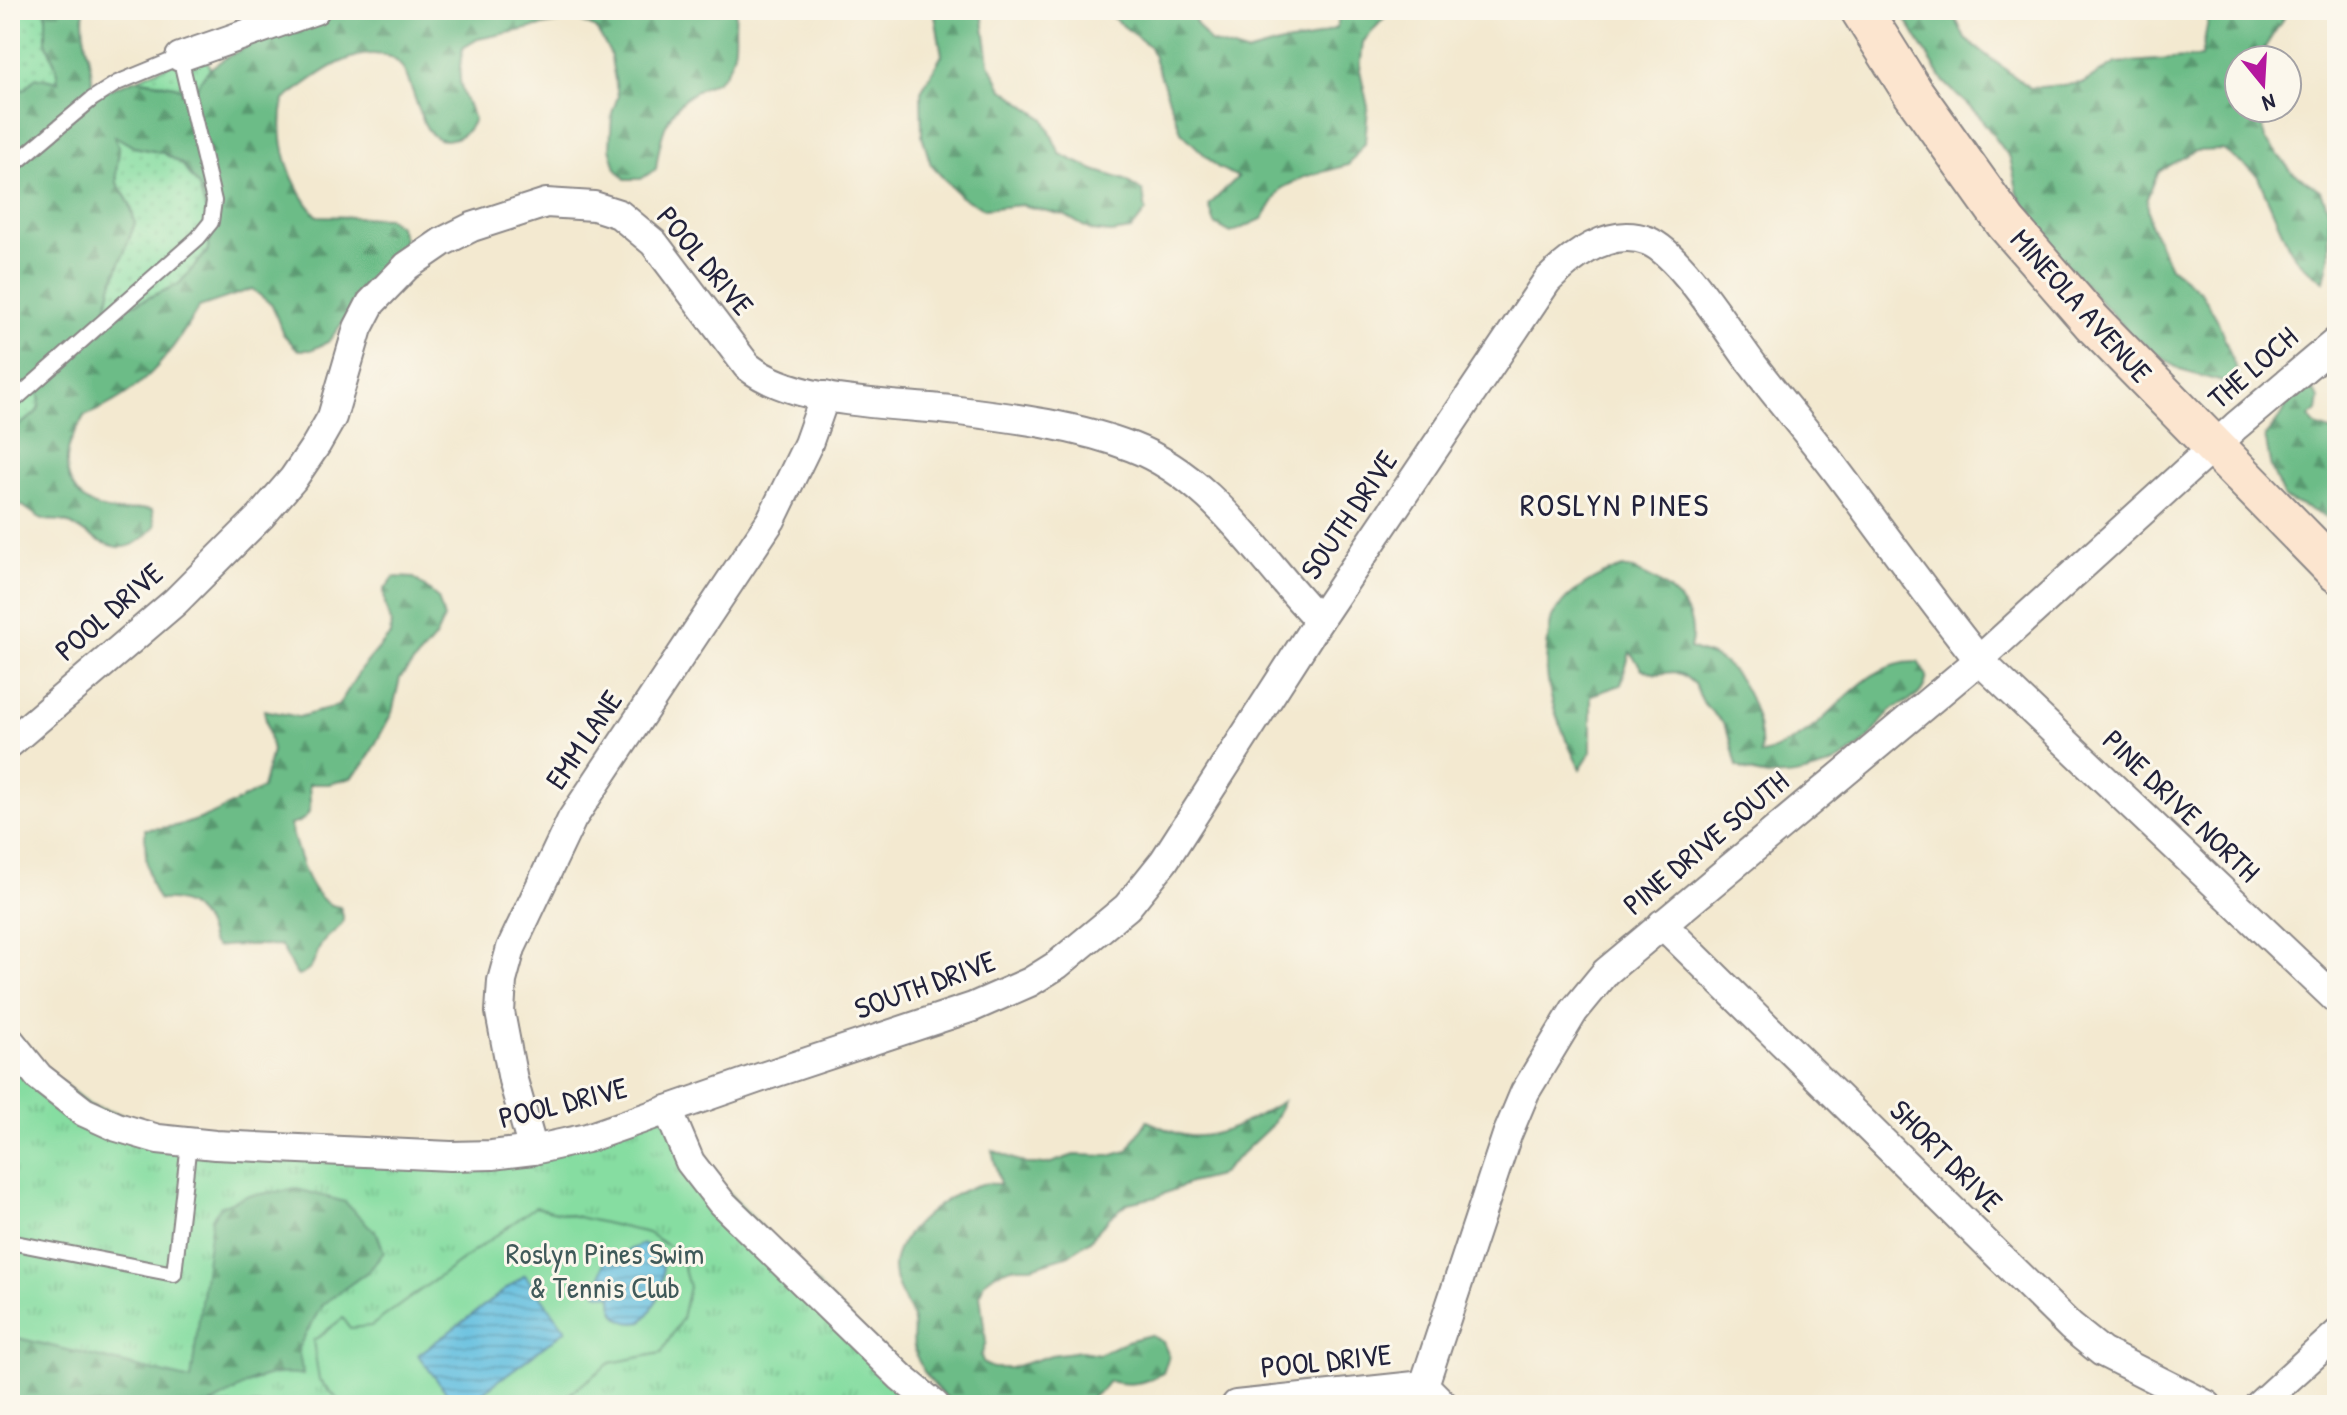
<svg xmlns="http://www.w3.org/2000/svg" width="2347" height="1415" font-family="'Patrick Hand',sans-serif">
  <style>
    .grass { fill: url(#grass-dots); stroke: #54806e; stroke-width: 2 }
    .forest { fill: url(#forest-firs); stroke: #476f61; stroke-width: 2; fill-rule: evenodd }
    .park { fill: url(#park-tufts); stroke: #54806e; stroke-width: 2 }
    .garden { fill: #86dda1; stroke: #54806e; stroke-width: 2 }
    .water { fill: url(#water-rules); stroke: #42708d; stroke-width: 2 }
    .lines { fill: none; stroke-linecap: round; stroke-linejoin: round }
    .service-casing { stroke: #8a8686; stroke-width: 18 }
    .minor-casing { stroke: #8a8686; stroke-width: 32 }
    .secondary-casing { stroke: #8a8686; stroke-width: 44 }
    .service { stroke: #fff; stroke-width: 14 }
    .minor { stroke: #fff; stroke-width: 28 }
    .secondary { stroke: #fce5cf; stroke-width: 40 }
    .labels { text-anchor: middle; stroke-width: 6; stroke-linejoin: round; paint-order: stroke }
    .street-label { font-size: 30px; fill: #22223b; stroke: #fbf7ec }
    .park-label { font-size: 30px; fill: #405a5a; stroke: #fbf7ec }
    .neighbourhood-label { font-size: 32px; letter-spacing: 2px; fill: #22223b; stroke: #fbf7ec }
  </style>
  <defs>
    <pattern id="grass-dots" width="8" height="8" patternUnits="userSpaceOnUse" patternTransform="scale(2)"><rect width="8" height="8" fill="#86dda1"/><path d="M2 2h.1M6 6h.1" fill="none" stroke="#73bd8c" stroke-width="1.8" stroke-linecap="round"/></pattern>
    <pattern id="forest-firs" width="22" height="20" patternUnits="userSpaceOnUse" patternTransform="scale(2)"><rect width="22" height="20" fill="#6cbc87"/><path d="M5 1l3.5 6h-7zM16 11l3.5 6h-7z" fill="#589870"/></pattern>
    <pattern id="park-tufts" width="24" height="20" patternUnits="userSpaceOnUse" patternTransform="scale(2)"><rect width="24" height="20" fill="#86dda1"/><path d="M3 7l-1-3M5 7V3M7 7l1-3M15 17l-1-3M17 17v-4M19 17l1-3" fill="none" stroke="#73bd8c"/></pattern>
    <pattern id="water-rules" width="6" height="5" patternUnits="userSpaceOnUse" patternTransform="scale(2)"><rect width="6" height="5" fill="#61bedf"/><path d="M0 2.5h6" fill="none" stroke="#509ab6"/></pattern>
  </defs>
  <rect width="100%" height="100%" fill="#fbf7ec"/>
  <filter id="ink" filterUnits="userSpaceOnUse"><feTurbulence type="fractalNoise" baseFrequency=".0125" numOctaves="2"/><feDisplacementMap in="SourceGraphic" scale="16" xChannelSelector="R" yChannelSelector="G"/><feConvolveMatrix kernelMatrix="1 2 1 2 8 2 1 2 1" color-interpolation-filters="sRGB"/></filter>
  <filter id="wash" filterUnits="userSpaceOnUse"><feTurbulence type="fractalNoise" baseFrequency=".006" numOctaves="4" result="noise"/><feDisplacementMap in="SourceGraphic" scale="32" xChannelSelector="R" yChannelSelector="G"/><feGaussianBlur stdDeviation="1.8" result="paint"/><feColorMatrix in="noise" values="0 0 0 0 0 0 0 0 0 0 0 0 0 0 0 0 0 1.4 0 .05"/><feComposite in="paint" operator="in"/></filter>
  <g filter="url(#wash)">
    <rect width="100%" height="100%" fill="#f3e9d0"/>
    <!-- grass -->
    <g class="grass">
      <polygon points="17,10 46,10 46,42 56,66 58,83 24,90 10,86 10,21 20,14"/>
      <polygon points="204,49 210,69 192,93 175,86 137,79"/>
      <polygon points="114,135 134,147 163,153 182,164 199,187 212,233 207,252 179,284 135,304 106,309 111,287 135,223 130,204 117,183"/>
      <path d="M10,386H36C48,414 30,417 10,431Z"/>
    </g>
    <!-- forest -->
    <g class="forest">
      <path d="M46,10H84C79,40 97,67 91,97L136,79L175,86L192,93C198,85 203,75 211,68C240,45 302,23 338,10H736C733,35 740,46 727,70C720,83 709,84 698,90C666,107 660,137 656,169L641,179H625L616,169L610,148L612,113L618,96L610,53L596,29L576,19L478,39L463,48C456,80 460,89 474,119C469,130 464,136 452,139C413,150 420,69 390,57C354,43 311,80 284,100C275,141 289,184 317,216L388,218L399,226L404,238L401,251L370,286L328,342L311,350H298L283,334L272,305L252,289L199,307C169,358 141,394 84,416C79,426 70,439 68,451C62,484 82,508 115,511C128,513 137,506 152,510L155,526C124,565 103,542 68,523C60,519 51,522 43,519C31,514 24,503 10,501V431C30,417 48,414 36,386H10V86L24,90L36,77L58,82L56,66L46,42ZM115,136L134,147L163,153L182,164L199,187L212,233L207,252L179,284L135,304L106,309L111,287L135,223L130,204L117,183L116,172L119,151Z"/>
      <polygon points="934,10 985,10 982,13 989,63 1002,88 1044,119 1060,154 1094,170 1125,180 1143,192 1146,211 1131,230 1111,233 1092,231 1064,215 1021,205 984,209 961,197 931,165 922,136 921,91 942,55"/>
      <polygon points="1103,10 1192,10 1196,23 1210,42 1246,53 1282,43 1307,40 1336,28 1341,10 1391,10 1363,42 1360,70 1368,107 1365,143 1348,165 1304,177 1282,188 1262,219 1231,233 1215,224 1209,205 1238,177 1217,167 1181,132 1150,47"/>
      <polygon points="1900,10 1952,10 1965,39 2030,88 2083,83 2116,63 2201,57 2208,21 2214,10 2289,10 2265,47 2262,60 2239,60 2239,108 2258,108 2265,139 2292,172 2321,191 2329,211 2329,259 2324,281 2302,265 2290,250 2257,175 2223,150 2195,151 2159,171 2147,198 2150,224 2170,267 2201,292 2217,319 2239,377 2237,386 2180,370 2128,332 2038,233 2018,194 2010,158 1979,116 1944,82"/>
      <polygon points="2308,383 2319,398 2317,411 2309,417 2315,426 2337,433 2337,522 2284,498 2271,468 2265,436 2281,417 2294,389"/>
      <path d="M1623,567C1659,577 1702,605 1690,648C1699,652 1711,655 1720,660C1748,680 1763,724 1760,755C1783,748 1807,734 1824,718C1852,692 1877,661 1918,662L1927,676C1922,703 1905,698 1889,713C1881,720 1877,731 1869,738C1837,770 1779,789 1737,766L1730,738L1723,723L1704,704L1694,684L1683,675L1674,672L1656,674L1642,669L1630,652L1621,685L1591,695V752L1580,769C1559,727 1539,682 1549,634C1550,628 1550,621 1553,616C1566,592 1598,575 1623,567Z"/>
      <path d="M394,577L414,578L438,598L444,618L435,638L400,678L392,713L364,765L351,778L329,784H309C310,806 315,819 290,825C298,851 308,904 340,907C351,928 330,930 321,945C313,959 316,970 298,976C289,966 288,955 280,945C258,946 238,943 216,947L211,942C206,914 188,897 159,900C146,884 145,850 145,829C191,829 223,810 262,788L272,751L264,710L299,717L338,706L361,669L390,635L391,622L385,604L384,590Z"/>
      <polygon points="51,1094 370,1188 378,1236 384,1252 370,1270 322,1305 304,1375 254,1379 238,1391 209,1405 10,1405 10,1336 190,1379"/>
      <path d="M1283,1101L1273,1124L1218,1176L1190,1183L1156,1197L1128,1203L1109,1218L1090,1240L1069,1255L1032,1267H1015L996,1273L984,1282L980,1295L986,1342L981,1356L984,1364L993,1368H1011L1051,1355L1081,1351L1099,1354L1127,1341L1150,1335L1163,1342L1169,1356L1163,1373C1144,1383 1131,1387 1109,1381L1102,1390L1080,1405H958C938,1394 918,1369 914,1347C912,1339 915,1331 913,1322C910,1304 895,1290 894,1270C891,1235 950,1191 982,1184C988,1183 994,1184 1000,1184L992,1150L1026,1164H1048L1074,1155L1110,1156L1127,1151L1147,1121C1160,1126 1176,1135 1189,1136C1222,1139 1256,1117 1283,1101Z"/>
    </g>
    <!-- park -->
    <path class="park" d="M10,1041L117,1127L451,1156L668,1110L682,1145L935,1405H209C244,1388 262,1368 303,1375L298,1348L322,1305L370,1270L384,1252L378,1235L345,1202L297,1189L246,1196L221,1206L212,1218L191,1380L10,1336Z"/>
    <!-- garden -->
    <polygon class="garden" points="535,1207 648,1233 671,1248 682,1262 689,1287 682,1318 661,1353 610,1363 555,1405 344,1405 319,1380 313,1341 343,1318 350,1328 371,1326"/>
    <!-- water -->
    <g class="water">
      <path d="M643,1244C678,1251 660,1307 641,1322C623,1326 611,1315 612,1296L597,1293L605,1259L620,1263L629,1250Z"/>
      <polygon points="525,1275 566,1330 466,1405 456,1405 418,1355"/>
    </g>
  </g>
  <g filter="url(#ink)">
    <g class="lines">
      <!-- service casing -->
      <g class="service-casing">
        <g id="service">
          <polyline points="244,10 264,28"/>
          <polyline points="10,168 92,99 117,83 180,57 214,201 211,222 198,238 10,404"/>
          <polyline points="10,1242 174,1274 189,1143"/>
        </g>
      </g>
      <!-- minor casing -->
      <g class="minor-casing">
        <g id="minor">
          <polyline points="180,57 315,10"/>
          <path d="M10,743L175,602L261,516L293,479L316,445L332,417L358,328L371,303L407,266L442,242L472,227L546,203L594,206L619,214L654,243L747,366C796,406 897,403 959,411C1016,418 1078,426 1132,447C1215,479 1260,560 1319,620"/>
          <polyline points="1662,924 2071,1327 2102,1352 2207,1405"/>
          <path d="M10,1041L39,1077L84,1112L117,1127L158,1139L215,1145L451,1156L492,1155L533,1150L587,1138L762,1077L973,1007L1030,982L1057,965L1127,907L1164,861L1319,620L1547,281C1572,256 1610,226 1648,241C1682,255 1729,334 1753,365C1780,401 1810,435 1836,470C1884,534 1929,598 1979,660L2337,1000"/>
          <polyline points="668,1110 690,1162 721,1202 901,1377 935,1405"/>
          <polyline points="533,1150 513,1080 500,1012 502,981 511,948 572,819 771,520 808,444 825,396"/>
          <polyline points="1424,1385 1507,1135 1525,1092 1574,1011 1606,972 1979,660 2236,426 2337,341"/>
          <polyline points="1424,1385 1444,1405"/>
          <polyline points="1236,1405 1424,1385"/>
          <polyline points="2259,1405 2337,1334"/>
        </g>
      </g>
      <!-- secondary casing -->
      <g class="secondary-casing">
        <polyline id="secondary" points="1861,10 1912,91 2006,223 2092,322 2337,572"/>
      </g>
      <!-- service -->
      <use href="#service" class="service"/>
      <!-- minor -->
      <use href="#minor" class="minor"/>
      <!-- secondary -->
      <use href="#secondary" class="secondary"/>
    </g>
  </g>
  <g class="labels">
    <!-- street labels -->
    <g class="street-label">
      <text transform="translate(705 261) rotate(50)" y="10">POOL DRIVE</text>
      <text transform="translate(2081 306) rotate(48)" y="10">MINEOLA AVENUE</text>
      <text transform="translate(2253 368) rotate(-41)" y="10">THE LOCH</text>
      <text transform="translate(1349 515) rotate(-56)" y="10">SOUTH DRIVE</text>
      <text transform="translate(109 612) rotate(-41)" y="10">POOL DRIVE</text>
      <text transform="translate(584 740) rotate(-56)" y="10">EMM LANE</text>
      <text transform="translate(2181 806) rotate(44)" y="10">PINE DRIVE NORTH</text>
      <text transform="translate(1706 843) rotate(-40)" y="10">PINE DRIVE SOUTH</text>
      <text transform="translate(925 985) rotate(-20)" y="10">SOUTH DRIVE</text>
      <text transform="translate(563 1103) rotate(-14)" y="10">POOL DRIVE</text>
      <text transform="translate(1946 1156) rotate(45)" y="10">SHORT DRIVE</text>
      <text transform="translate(1326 1361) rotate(-6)" y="10">POOL DRIVE</text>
    </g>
    <!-- park labels -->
    <g class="park-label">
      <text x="605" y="1264">Roslyn Pines Swim<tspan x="605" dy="34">&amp; Tennis Club</tspan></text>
    </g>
    <!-- neighbourhood labels -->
    <g class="neighbourhood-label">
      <text x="1615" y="516">ROSLYN PINES</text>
    </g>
  </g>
  <!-- margin -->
  <rect width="2347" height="1415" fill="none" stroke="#fbf7ec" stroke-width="40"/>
  <!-- north arrow -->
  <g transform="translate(2263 84) rotate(162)"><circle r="38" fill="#fbf7ec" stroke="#a4a2a5" stroke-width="2"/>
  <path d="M0-6L14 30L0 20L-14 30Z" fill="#b5179e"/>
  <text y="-12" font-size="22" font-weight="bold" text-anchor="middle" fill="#22223b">N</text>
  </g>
</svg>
